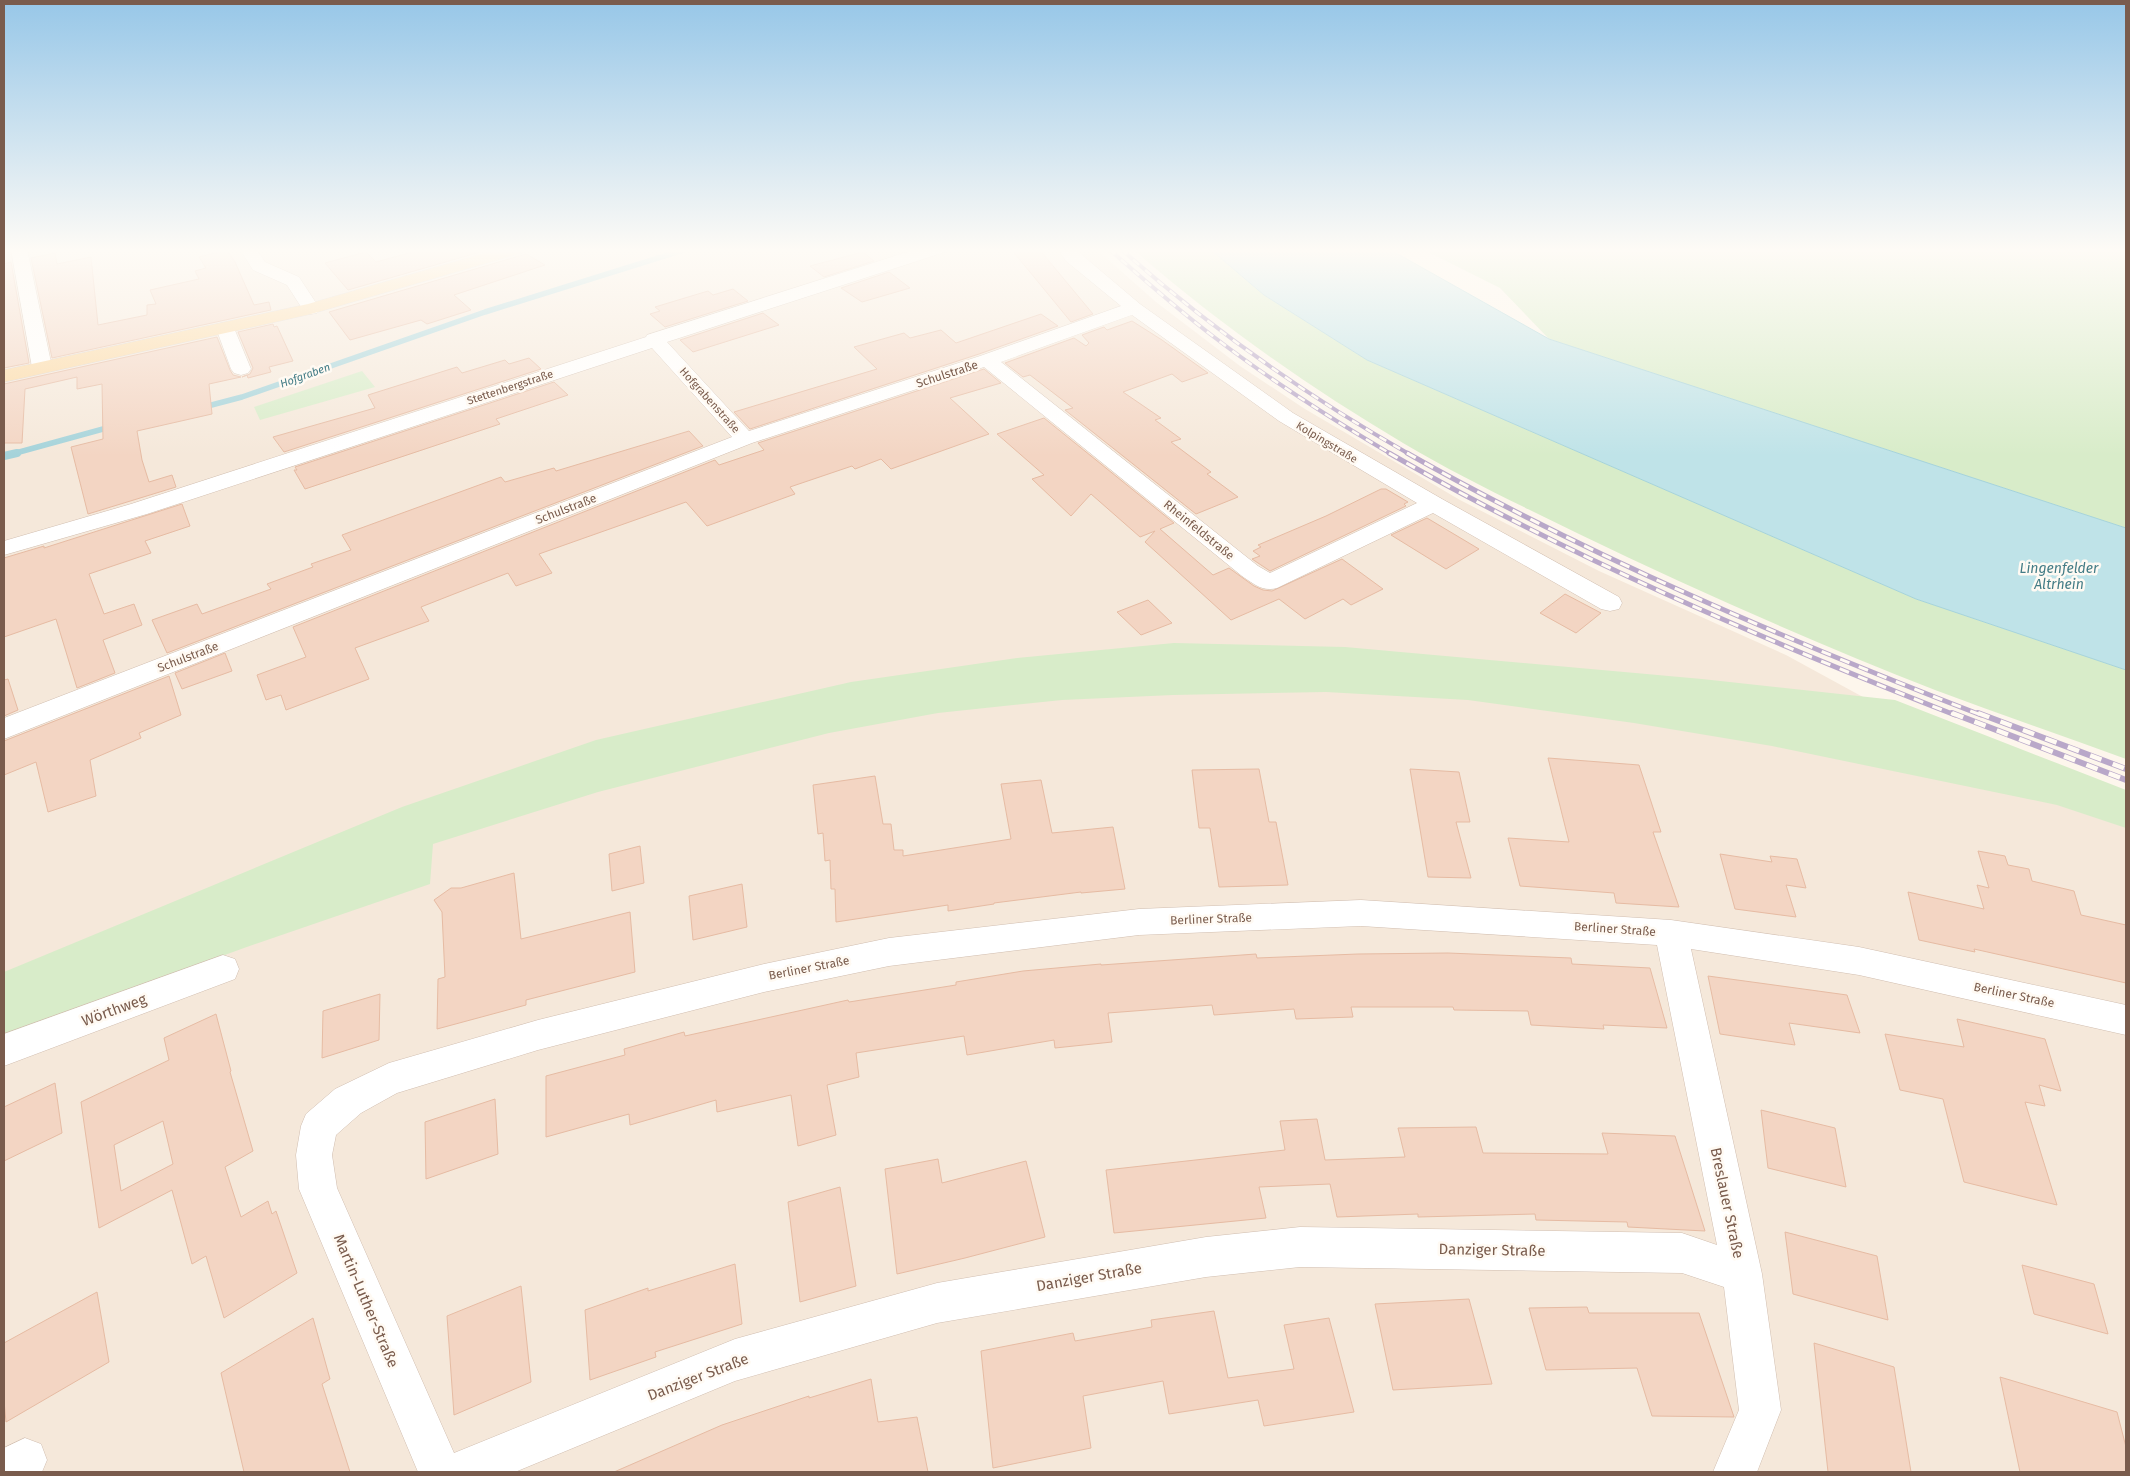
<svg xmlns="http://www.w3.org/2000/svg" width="2130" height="1476" font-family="'Fira Sans',sans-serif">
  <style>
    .residential { fill: #f5e8da }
    .green { fill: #d8ecc9 }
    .water { fill: #bfe3e8; stroke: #a5d3da }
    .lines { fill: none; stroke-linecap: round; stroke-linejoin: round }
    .stream-far1 { stroke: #a5d3da; stroke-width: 5.5 }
    .stream { stroke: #a5d3da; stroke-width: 8 }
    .building { fill: #f3d5c3; stroke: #e6bba3; fill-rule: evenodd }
    .minor-casing { stroke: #d1beb0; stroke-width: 1 }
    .major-casing { stroke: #dad1cd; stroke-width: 1 }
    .minor { fill: #fff; fill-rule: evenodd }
    .major { fill: #fbd9a5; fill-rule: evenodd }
    .rail-far2-casing { stroke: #b9a8c9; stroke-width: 4 }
    .rail-far1-casing { stroke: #b9a8c9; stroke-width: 5 }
    .rail-casing { stroke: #b9a8c9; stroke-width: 6 }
    .rail-far2 { stroke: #fffaf3; stroke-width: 2.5; stroke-dasharray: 8; stroke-linecap: butt }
    .rail-far1 { stroke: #fffaf3; stroke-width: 3; stroke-dasharray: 10; stroke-linecap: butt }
    .rail { stroke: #fffaf3; stroke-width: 4.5; stroke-dasharray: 12; stroke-linecap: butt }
    .labels { text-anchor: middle; stroke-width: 5; stroke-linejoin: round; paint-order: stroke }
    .far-water-label { font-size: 11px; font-style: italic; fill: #437c86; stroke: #fffaf3 }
    .far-street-label { font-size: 11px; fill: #7a5c4d; stroke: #fffaf3 }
    .street-label { font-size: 12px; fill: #7a5c4d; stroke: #fffaf3 }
    .water-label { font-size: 14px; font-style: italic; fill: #437c86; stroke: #fffaf3 }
    .near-street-label { font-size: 15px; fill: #7a5c4d; stroke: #fffaf3 }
  </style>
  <rect width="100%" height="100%" fill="#fdf6ec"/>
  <!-- residential -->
  <polygon class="residential" points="4,249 1096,249 1156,302 1240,366 1305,409 1460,500 1599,571 1786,655 2037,792 2126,826 2126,1472 4,1472"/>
  <!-- green -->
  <g class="green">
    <path d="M1133,249H1210L1264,295L1367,360L1916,599L2126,670V759C2063,736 1999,714 1935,690C1815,643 1695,590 1579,534C1520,505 1460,477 1403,443C1309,387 1216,322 1133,249Z"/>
    <polygon points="1422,249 2126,249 2126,528 1549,339 1500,288"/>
    <polygon points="362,371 375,387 260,420 254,407"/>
    <polygon points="1174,643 1345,647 1702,679 1895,700 2126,790 2126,828 2057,805 1772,746 1634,723 1468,700 1326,692 1173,695 1062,700 938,713 829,733 598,792 433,844 430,884 244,948 4,1035 4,972 402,807 596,740 851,682 1017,658"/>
  </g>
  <!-- water -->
  <polygon class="water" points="1210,249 1389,249 1549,339 2126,528 2126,670 1916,599 1367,360 1264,295"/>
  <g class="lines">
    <!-- stream-far1 -->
    <g class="stream-far1">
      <polyline points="200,408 242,397 485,312 687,249"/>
      <polyline points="12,454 114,426"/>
    </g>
    <!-- stream -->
    <polyline class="stream" points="4,456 17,453"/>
  </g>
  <!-- building -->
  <g class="building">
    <polygon points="424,249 491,249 348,290 325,263 366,252 376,262"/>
    <polygon points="1011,249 1039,249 1093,314 1071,322"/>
    <polygon points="227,250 235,262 254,305 269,302 271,310 52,358 31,258 55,253 57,264 91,257 98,325 147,315 147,305 156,304 150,290 199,279 195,271 206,268 199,257"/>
    <polygon points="863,252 874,261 824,277 810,266"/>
    <polygon points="526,254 545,265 454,295 471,310 427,324 421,320 350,340 329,312"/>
    <polygon points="11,262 29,363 4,368 4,264"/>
    <polygon points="889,272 910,288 862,302 841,288"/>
    <polygon points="733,289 748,301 665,327 650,314 660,311 655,307 708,291 713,295"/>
    <polygon points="763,313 779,325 693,352 680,340"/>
    <polygon points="1041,314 1058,326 979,354 750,429 734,412 877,369 854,347 904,333 910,338 941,330 956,343"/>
    <polygon points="1132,321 1162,340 1208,373 1182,382 1172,374 1123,392 1161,418 1155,420 1181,439 1171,442 1211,472 1207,474 1238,497 1196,514 1065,410 1073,408 1030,375 1023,377 1005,363 1074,338 1086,346 1089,343 1082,335 1104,327 1107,330"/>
    <polygon points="273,324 274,327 277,326 293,361 269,367 271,372 248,378 247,375 242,377 250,374 253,368 238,332"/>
    <polygon points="217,337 230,370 233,375 241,377 209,384 212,414 137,431 142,460 149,482 172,475 176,487 88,514 71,447 103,439 102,384 77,389 77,377 25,389 22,443 4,443 4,384"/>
    <polygon points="529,358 541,369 284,452 273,437 375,408 368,395 457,367 462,373 505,360 509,364"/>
    <polygon points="984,369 1001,383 950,398 989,434 891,469 881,459 855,469 852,466 790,487 795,494 707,526 686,502 539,554 552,573 516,586 508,573 454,594 421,607 429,621 355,648 369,679 286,710 281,695 266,700 257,675 306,657 293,627 715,460 719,465 764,450 758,443"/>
    <polygon points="554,382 568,395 496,419 500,424 305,489 294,470 297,470 295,467"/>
    <polygon points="1044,418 1174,523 1160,529 1213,575 1229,568 1254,586 1263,590 1272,591 1342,559 1383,589 1351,605 1343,599 1305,619 1279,599 1231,620 1145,542 1155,531 1140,537 1091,494 1071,516 1032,479 1044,475 997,434"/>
    <polygon points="689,431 703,446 167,653 152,620 197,604 202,614 271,589 267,584 313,567 311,564 351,550 342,535 501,477 505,482 554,468 556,471"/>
    <polygon points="1381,489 1386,489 1408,502 1404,504 1406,506 1270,571 1252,559 1260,556 1253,551 1261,547 1258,545 1326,516"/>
    <polygon points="182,504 190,526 145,541 151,553 89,574 104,614 134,604 142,625 103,640 115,673 77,688 56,619 4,637 4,558 44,546 44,548"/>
    <polygon points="1427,518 1479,549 1446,569 1391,535"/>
    <polygon points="1565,594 1601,613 1576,633 1540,613"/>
    <polygon points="1148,600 1172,623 1141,635 1117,612"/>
    <polygon points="225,653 232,671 182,689 175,673"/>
    <polygon points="169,676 181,715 139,733 141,738 90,760 96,796 48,812 36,762 4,775 4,741"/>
    <polygon points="8,679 18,710 4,716 4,680"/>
    <polygon points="1548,758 1639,765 1661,832 1653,832 1679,907 1616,903 1614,893 1520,886 1508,838 1569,842"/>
    <polygon points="1259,769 1269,822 1276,822 1288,885 1219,887 1210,828 1199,828 1192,770"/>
    <polygon points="1410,769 1459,772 1470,822 1456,822 1471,878 1428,877"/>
    <polygon points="875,776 883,824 891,824 894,850 903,850 903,856 1011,839 1001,784 1041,780 1052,833 1113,827 1125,889 1081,893 1081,892 994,903 994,904 948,911 948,905 836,922 835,889 831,889 830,860 825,861 823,833 818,834 813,785"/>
    <polygon points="640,846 644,883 612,891 609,854"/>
    <polygon points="1978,851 2005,856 2008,865 2029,869 2032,881 2074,891 2081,915 2126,925 2126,983 1974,949 1975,952 1919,940 1908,892 1984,909 1977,885 1989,888"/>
    <polygon points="1720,854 1772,862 1770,856 1797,859 1806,888 1786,885 1796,917 1735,909"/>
    <polygon points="514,873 521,939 630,912 635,972 526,1000 526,1005 437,1029 438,979 445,977 442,912 434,900 451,888 461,888"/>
    <polygon points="742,884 747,927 693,940 689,896"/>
    <polygon points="1448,953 1571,958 1572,964 1650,968 1667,1028 1603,1025 1604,1029 1531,1025 1528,1011 1454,1010 1453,1007 1351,1007 1353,1017 1296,1019 1294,1009 1214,1015 1212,1005 1108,1013 1112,1042 1055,1048 1054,1040 967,1055 964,1036 856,1053 859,1077 827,1085 836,1135 798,1146 791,1095 717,1112 716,1100 630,1125 629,1114 546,1137 546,1076 625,1055 624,1049 684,1032 685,1036 848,1000 849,1002 956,985 956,982 1023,971 1101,964 1101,965 1256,954 1257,958 1358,954"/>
    <polygon points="1708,976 1847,995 1860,1033 1789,1023 1795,1045 1720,1034"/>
    <polygon points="380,994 379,1040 322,1058 323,1011"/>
    <path d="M216,1014L231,1071L230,1072L253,1151L225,1167L241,1217L268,1201L272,1214L276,1211L297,1273L224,1318L206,1256L192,1264L172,1190L99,1228L81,1102L169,1060L164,1038ZM163,1121L173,1164L121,1191L114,1145Z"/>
    <polygon points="1957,1019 2045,1039 2061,1091 2039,1085 2045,1106 2025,1102 2057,1205 1964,1182 1943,1099 1900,1090 1885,1034 1964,1047"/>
    <polygon points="55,1083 62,1133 4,1161 4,1107"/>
    <polygon points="495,1099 498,1154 426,1179 425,1122"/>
    <polygon points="1761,1110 1835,1128 1846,1187 1768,1168"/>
    <polygon points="1317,1119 1325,1160 1405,1157 1398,1128 1476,1127 1483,1153 1608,1154 1602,1133 1675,1136 1705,1231 1628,1227 1627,1222 1536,1220 1535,1214 1418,1217 1418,1214 1337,1217 1330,1184 1259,1187 1266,1218 1114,1233 1106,1170 1285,1150 1280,1121"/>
    <polygon points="938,1159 942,1183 1026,1161 1045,1237 965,1258 897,1274 885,1169"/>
    <polygon points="840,1187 856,1286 800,1302 788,1202"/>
    <polygon points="1785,1232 1877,1256 1888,1320 1793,1294"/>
    <polygon points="735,1264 742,1324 655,1352 656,1357 590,1380 585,1310 648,1288 648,1291"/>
    <polygon points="2022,1265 2094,1284 2108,1334 2034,1314"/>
    <polygon points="521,1286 531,1382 454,1415 447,1316"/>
    <polygon points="97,1292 109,1362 6,1422 4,1401 4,1343"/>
    <polygon points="1469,1299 1492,1384 1393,1390 1375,1304"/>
    <polygon points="1587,1307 1589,1313 1699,1313 1734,1417 1652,1416 1637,1368 1546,1370 1529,1308"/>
    <polygon points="1214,1311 1228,1378 1294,1369 1284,1325 1329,1318 1354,1412 1264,1426 1258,1400 1169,1414 1163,1381 1083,1396 1091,1448 993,1468 981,1351 1073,1333 1075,1341 1152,1327 1151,1320"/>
    <polygon points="313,1318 330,1379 322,1384 350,1472 244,1472 221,1373"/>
    <polygon points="1814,1343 1894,1367 1911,1472 1828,1472"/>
    <polygon points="2000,1377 2117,1412 2126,1447 2126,1472 2020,1472"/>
    <polygon points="871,1379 878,1422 917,1417 928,1472 614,1472 722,1425 809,1396 809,1398"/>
  </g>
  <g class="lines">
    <!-- minor casing -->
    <g class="minor-casing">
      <g id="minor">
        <polygon points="11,249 27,249 52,367 49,371 42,373 35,371 32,367"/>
        <polygon points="253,249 257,250 265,262 299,277 320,309 317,313 311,314 305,313 287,285 253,270 243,254 245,250"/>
        <path d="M917,249H947L945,252L667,342L749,431L980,356L1121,306L1066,261L1058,249H1075L1140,304L1293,413L1442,499L1619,597L1622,603L1619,609L1610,611L1601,609L1433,513L1277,588C1263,592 1254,584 1242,576L984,367L752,443L4,739V718L732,437L652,348L147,514L4,555V541L131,504L646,337L647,335ZM1132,315L1279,421L1417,503L1270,573L1258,566L1001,362Z"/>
        <polygon points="225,323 231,324 234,328 251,369 248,373 241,375 234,373 231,369 216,328 219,324"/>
        <path d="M1361,900L1671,920L1859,947L2126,1005V1035L1859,975L1691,949L1762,1274L1781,1410L1757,1472H1713L1739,1410L1724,1287L1682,1273L1300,1267L1206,1277L937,1323L735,1381L515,1472H418L299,1189L296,1155L301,1126L306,1114L335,1089L389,1063L538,1020L764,964L889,938L1139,909ZM1361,926L1657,945L1717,1245L1682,1233L1300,1227L1206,1237L937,1283L735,1339L454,1453L337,1188L332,1155L336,1135L361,1113L397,1093L538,1050L764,992L889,966L1139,935Z"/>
        <polygon points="223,955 235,959 239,969 235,979 4,1066 4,1034"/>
        <polygon points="25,1438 41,1444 47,1460 42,1472 4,1472 4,1448"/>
      </g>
    </g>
    <!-- major casing -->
    <g class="major-casing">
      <polygon id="major" points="499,249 527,249 525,252 311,314 4,382 4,370 308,304"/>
    </g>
    <!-- minor -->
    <use href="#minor" class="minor"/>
    <!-- major -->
    <use href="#major" class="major"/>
    <!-- rail-far2 casing -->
    <g class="rail-far2-casing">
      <g id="rail-far2">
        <path d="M1109,249C1143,279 1177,309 1214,337C1270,380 1330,418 1391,454"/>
        <path d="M1121,249C1210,328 1305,395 1409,454"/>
      </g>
    </g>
    <!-- rail-far1 casing -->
    <g class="rail-far1-casing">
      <g id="rail-far1">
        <path d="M1389,453C1569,557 1762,639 1955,715"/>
        <path d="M1407,453C1590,557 1785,639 1981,715"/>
      </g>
    </g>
    <!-- rail casing -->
    <g class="rail-casing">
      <g id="rail">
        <polyline points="1952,713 2126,780"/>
        <polyline points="1978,713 2126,769"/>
      </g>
    </g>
    <!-- rail-far2 -->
    <use href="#rail-far2" class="rail-far2"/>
    <!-- rail-far1 -->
    <use href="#rail-far1" class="rail-far1"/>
    <!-- rail -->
    <use href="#rail" class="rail"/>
  </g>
  <!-- sky -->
  <linearGradient id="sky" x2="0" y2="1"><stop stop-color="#97c7e8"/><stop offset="0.55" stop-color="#fefbf6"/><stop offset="1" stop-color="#fefbf6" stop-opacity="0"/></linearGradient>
  <rect width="2130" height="456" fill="url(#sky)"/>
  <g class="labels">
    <!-- far-water labels -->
    <g class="far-water-label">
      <text transform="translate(305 375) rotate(-20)" y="4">Hofgraben</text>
    </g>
    <!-- far-street labels -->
    <g class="far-street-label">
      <text transform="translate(510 387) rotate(-18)" y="4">Stettenbergstraße</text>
      <text transform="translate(710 400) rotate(48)" y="4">Hofgrabenstraße</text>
      <text transform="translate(1327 442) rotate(31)" y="4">Kolpingstraße</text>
    </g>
    <!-- street labels -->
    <g class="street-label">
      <text transform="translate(947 374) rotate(-18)" y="4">Schulstraße</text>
      <text transform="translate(566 509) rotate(-21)" y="4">Schulstraße</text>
      <text transform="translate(1199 530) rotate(39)" y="4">Rheinfeldstraße</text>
      <text transform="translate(188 657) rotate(-21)" y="4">Schulstraße</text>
      <text transform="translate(1211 919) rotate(-2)" y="4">Berliner Straße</text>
      <text transform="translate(1615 929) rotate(4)" y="4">Berliner Straße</text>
      <text transform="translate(809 968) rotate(-11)" y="4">Berliner Straße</text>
      <text transform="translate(2014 995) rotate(12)" y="4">Berliner Straße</text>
    </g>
    <!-- water labels -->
    <g class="water-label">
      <text x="2059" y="573">Lingenfelder<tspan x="2059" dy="16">Altrhein</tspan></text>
    </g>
    <!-- near-street labels -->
    <g class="near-street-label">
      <text transform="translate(114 1010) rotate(-20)" y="5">Wörthweg</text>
      <text transform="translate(1727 1203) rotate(78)" y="5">Breslauer Straße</text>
      <text transform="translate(1492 1250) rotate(1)" y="5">Danziger Straße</text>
      <text transform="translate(1089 1277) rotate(-10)" y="5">Danziger Straße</text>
      <text transform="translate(366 1301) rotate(67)" y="5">Martin-Luther-Straße</text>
      <text transform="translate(698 1377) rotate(-21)" y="5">Danziger Straße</text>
    </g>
  </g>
  <!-- border -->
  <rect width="2130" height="1476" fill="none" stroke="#7a5c4d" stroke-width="10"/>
</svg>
